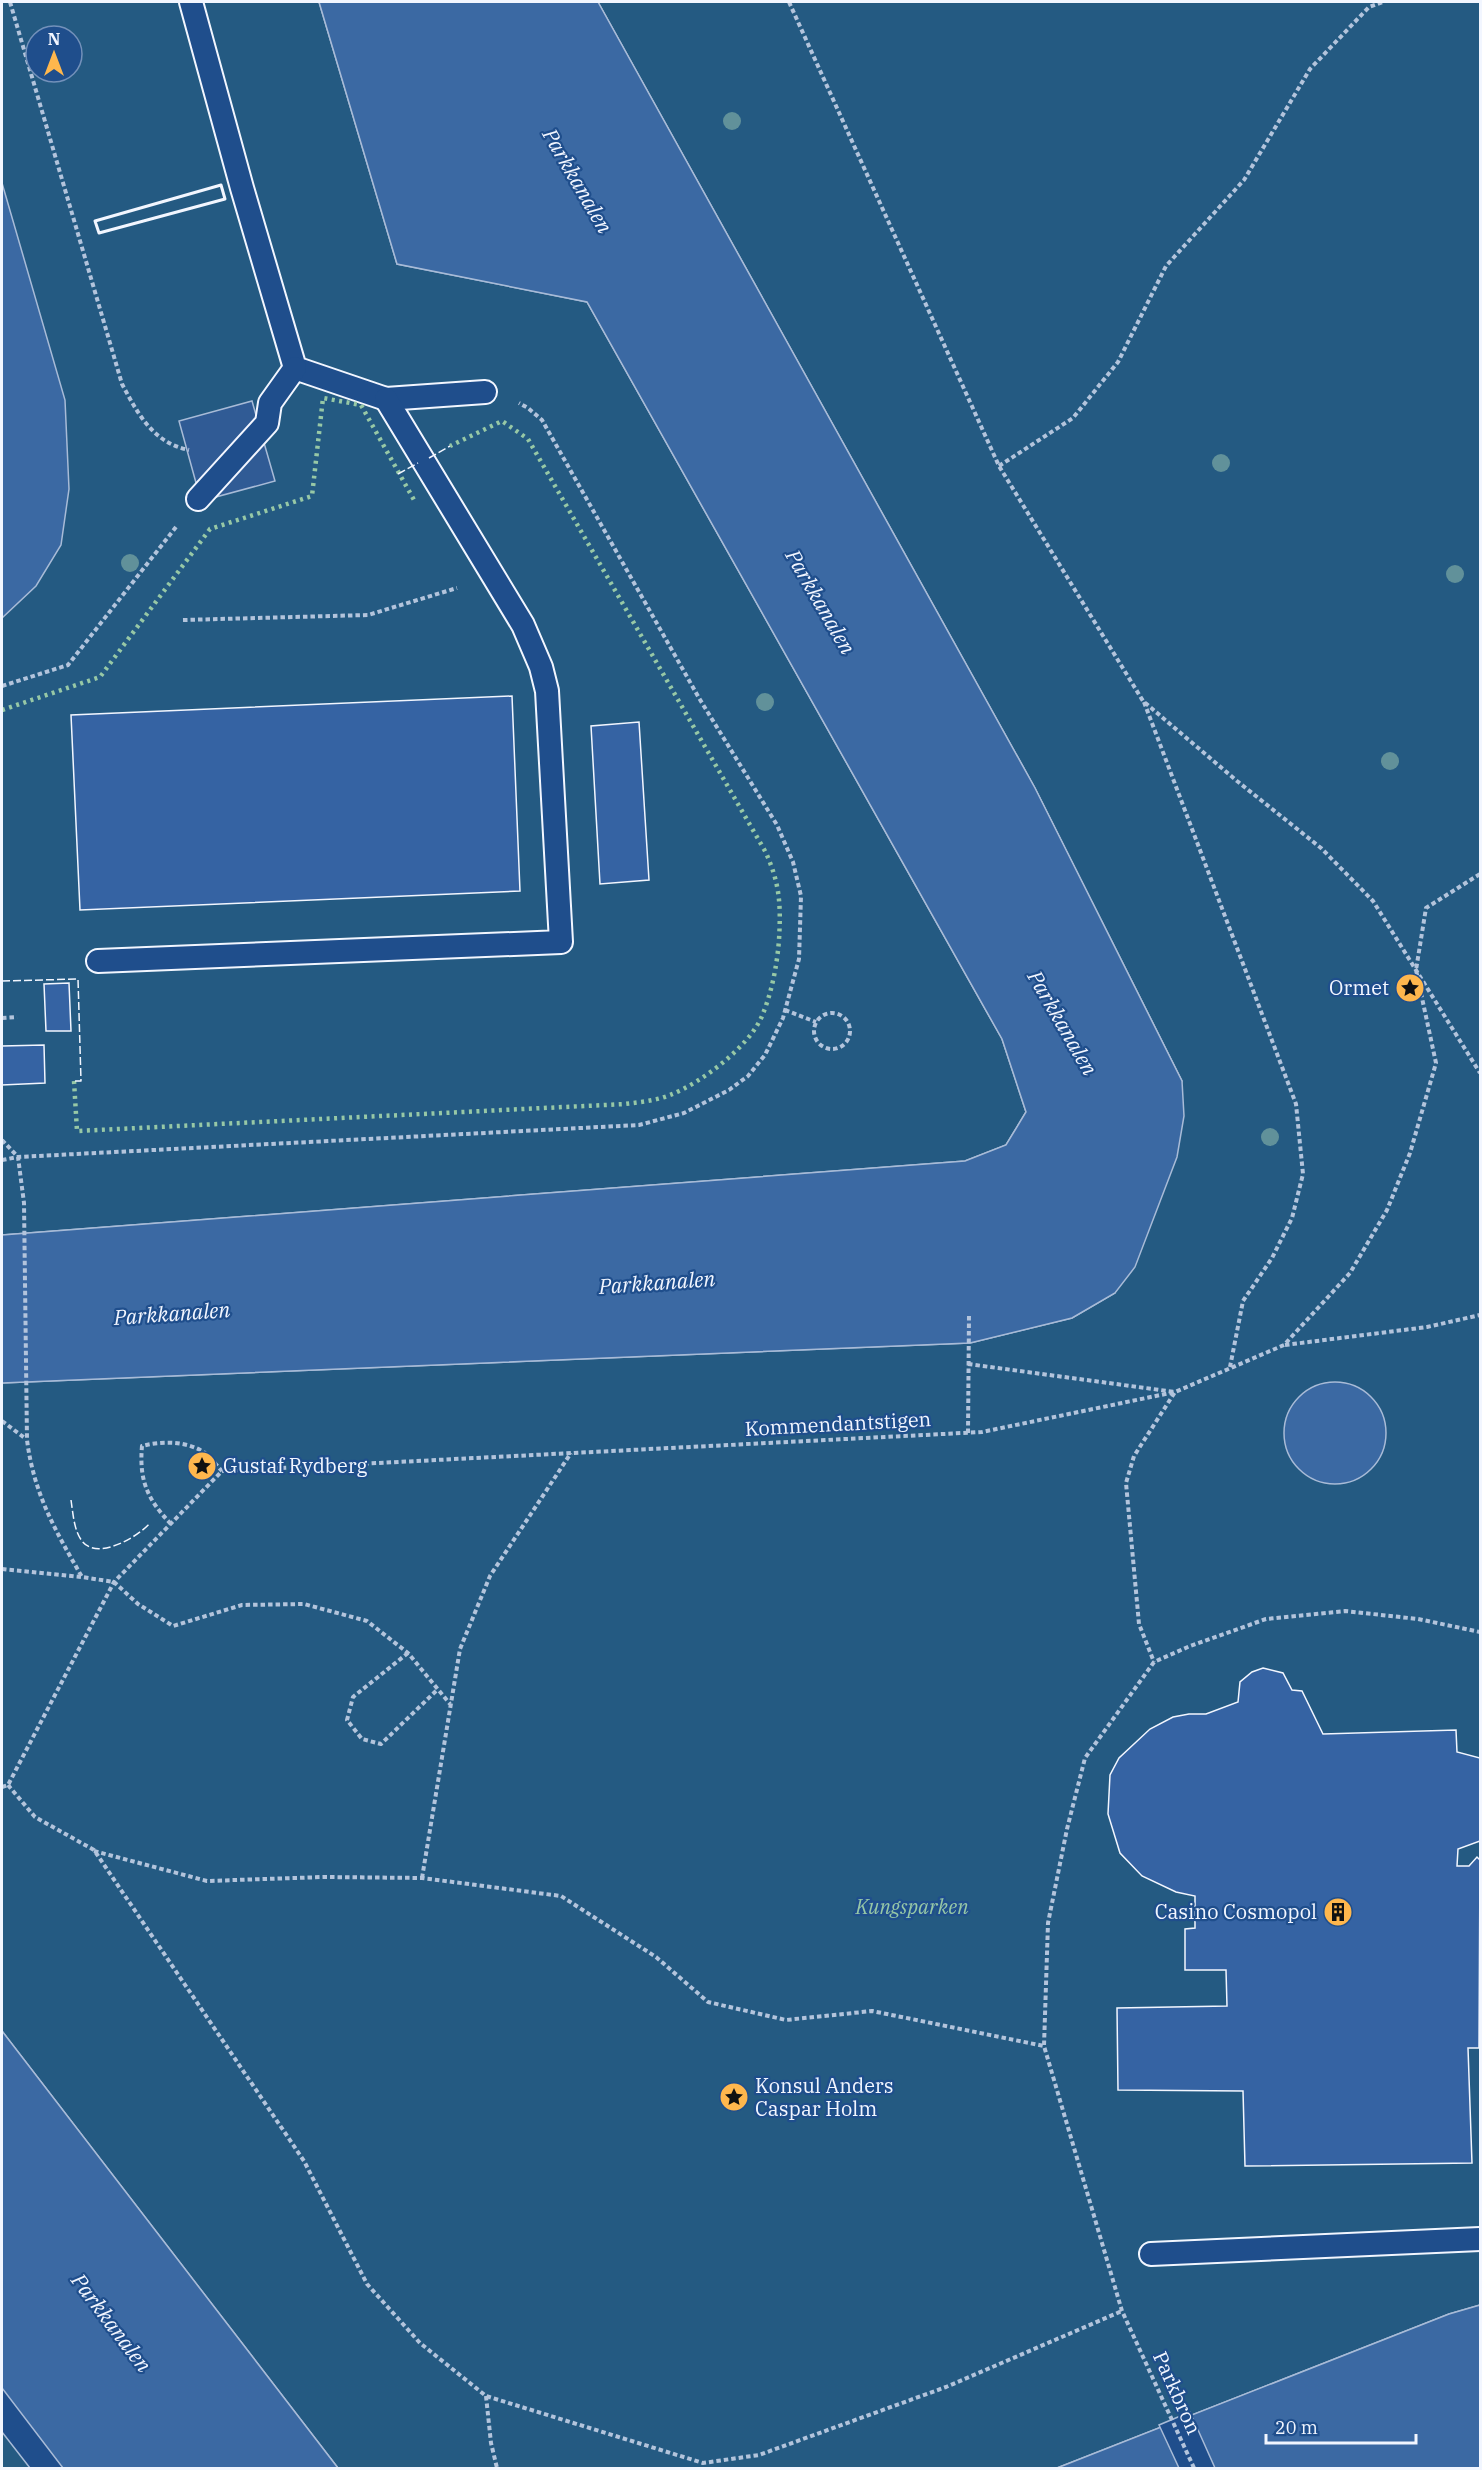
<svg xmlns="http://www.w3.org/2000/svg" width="1482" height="2470" font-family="'IBM Plex Serif',serif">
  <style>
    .green { fill: #245a82; stroke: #a8bbd7; stroke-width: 1.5; fill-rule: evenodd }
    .parking { fill: #305b95; stroke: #a8bbd7; stroke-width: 1.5 }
    .water { fill: #3b69a3; stroke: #a8bbd7; stroke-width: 1.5 }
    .pier { fill: #1f4e8c; stroke: #a8bbd7; stroke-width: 1.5 }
    .building { fill: #3563a3; stroke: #f2f6ff; stroke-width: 1.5 }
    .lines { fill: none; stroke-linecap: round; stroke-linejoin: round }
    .lane-casing { stroke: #f2f6ff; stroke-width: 26 }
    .path { stroke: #b3c4dc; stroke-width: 4; stroke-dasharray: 4.5 3; stroke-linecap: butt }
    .lane { stroke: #1f4e8c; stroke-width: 22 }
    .hedge { stroke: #97c8a6; stroke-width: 4.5; stroke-dasharray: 3 4.5; stroke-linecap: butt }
    .fence { stroke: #f2f6ff; stroke-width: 1.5; stroke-dasharray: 8 3; stroke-linecap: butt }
    .wall { stroke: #f2f6ff; stroke-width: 3 }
    .tree { fill: #61919a }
    .labels { text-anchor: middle; stroke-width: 4.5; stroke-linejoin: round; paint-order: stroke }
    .poi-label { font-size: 20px; fill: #f2f6ff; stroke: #1f4e8c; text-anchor: end }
    .street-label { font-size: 20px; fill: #f2f6ff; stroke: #1f4e8c }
    .park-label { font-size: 20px; font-style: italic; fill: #97c8a6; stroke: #1f4e8c }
    .water-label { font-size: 21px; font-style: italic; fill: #f2f6ff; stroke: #1f4e8c }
  </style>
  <rect width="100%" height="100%" fill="#1f4e8c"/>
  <!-- green -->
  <g class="green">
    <path d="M2,2H319L397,264L587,302L1002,1039L1026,1112L1006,1145L965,1161L2,1235ZM36,36H72V72H36Z"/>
    <polygon points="598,2 1480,2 1480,2305 1449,2314 1057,2468 338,2468 2,2031 2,1383 970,1343 1072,1318 1115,1293 1182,1081 1035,788"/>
    <polygon points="2,2432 30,2468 2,2468"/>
  </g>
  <!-- parking -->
  <polygon class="parking" points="252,401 275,481 201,501 179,421"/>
  <!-- water -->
  <g class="water">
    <polygon points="319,2 598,2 1035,788 1182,1081 1184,1116 1177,1157 1135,1267 1115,1293 1072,1318 970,1343 2,1383 2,1235 965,1161 1006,1145 1026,1112 1002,1039 587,302 397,264"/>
    <polygon points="2,183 65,400 69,489 61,545 36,586 2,618"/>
    <circle cx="1335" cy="1433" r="51"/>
    <polygon points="2,2031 338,2468 63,2468 2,2388"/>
    <polygon points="1480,2305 1480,2468 1057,2468 1449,2314"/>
  </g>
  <!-- pier -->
  <polygon class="pier" points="1190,2412 1215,2468 1179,2468 1159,2425"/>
  <!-- building -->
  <g class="building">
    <polygon points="512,696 520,891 80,910 71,715"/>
    <polygon points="639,722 649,880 600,884 591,726"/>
    <polygon points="69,983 71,1031 46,1031 44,984"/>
    <polygon points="44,1045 45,1083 2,1085 2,1046"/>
    <polygon points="1263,1668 1283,1673 1292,1690 1302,1691 1323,1734 1456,1730 1457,1752 1480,1758 1480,1841 1458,1849 1457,1866 1469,1866 1477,1857 1480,1860 1479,2048 1468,2048 1472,2163 1245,2166 1243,2091 1118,2090 1117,2008 1227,2006 1226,1970 1185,1970 1185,1929 1195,1928 1195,1896 1176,1892 1142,1876 1120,1853 1108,1814 1110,1775 1119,1758 1150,1729 1173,1717 1189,1714 1206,1714 1238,1702 1240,1682 1252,1672"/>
  </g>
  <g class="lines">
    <!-- lane casing -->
    <g class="lane-casing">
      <g id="lane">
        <polyline points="191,2 242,188 295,368 386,399 485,392"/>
        <polyline points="198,499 267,423 270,403 295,368"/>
        <polyline points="98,961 561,942 547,691 541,667 523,625 386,399"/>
        <polyline points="1151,2254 1480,2239"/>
      </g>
    </g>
    <!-- path -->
    <g class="path">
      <path d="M10,2L122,384C138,414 153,443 189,450"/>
      <polyline points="789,2 999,466 1143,701 1237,781 1321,848 1373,901 1480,1073"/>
      <polyline points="999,466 1073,418 1118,362 1166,266 1244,180 1310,69 1369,7 1383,2"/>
      <polyline points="183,620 368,615 457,588"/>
      <polyline points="2,686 68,665 176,527"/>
      <polyline points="1144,702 1296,1104 1303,1174 1292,1218 1272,1258 1243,1301 1230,1367"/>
      <polyline points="785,1010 816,1022"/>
      <circle cx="832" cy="1031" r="18"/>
      <polyline points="2,1018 17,1017"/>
      <path d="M2,1140L18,1157L24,1203L27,1440C34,1494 55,1530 82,1577L114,1582L138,1604L173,1626L242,1605L304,1604L367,1621L408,1653L450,1704"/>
      <polyline points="2,1160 18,1157 639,1125 684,1113 729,1090 748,1076 765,1055 783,1018 799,959 801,896 793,862 777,825 699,698 542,420 528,408 519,403"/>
      <polyline points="1285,1345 1427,1327 1480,1315"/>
      <polyline points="968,1364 1175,1392 1134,1456 1126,1483 1139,1624 1154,1662"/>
      <polyline points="2,1421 26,1439"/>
      <polyline points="968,1433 969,1316"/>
      <path d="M171,1524C147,1499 139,1480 142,1446C161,1441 185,1441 202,1451C210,1456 216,1465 222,1471"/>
      <polyline points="2,1569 81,1577"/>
      <polyline points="408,1653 353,1697 347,1720 362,1739 381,1744 437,1690"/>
      <polyline points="8,1785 35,1817 94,1850 304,2161 367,2284 420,2343 486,2396 703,2463 759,2455 946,2387 1122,2311"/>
      <polyline points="2,1787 8,1785 114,1582 222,1471 982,1432 1175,1392 1284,1345 1350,1273 1387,1210 1410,1153 1436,1063 1416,970 1426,908 1480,874"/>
      <polyline points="94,1851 207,1881 323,1877 422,1878 561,1896 656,1957 708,2002 786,2020 872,2011 1044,2046"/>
      <polyline points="422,1878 460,1649 490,1576 571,1453"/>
      <polyline points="486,2396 491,2443 497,2468"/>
      <polyline points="1194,2468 1122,2311 1044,2046 1048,1923 1067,1829 1085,1758 1154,1662 1190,1646 1266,1619 1345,1611 1418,1619 1480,1632"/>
    </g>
    <!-- lane -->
    <use href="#lane" class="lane"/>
    <!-- hedge -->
    <g class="hedge">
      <polyline points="2,710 100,677 210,529 312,496 323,398 361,405 414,500"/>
      <path d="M74,1081L77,1131L625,1104C640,1102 655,1101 670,1095C701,1083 749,1047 762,1016C772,992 777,965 779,940C781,905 780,883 765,851L528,439L502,421L450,446"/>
    </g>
    <!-- fence -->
    <g class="fence">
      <polyline points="429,458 450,446"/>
      <polyline points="398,474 418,463"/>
      <polyline points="2,981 78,979 81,1081 74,1081"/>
      <path d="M71,1500C73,1513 74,1531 82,1541C97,1561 138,1537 150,1523"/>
    </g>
    <!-- wall -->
    <polygon class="wall" points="221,185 225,199 99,233 95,221"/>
  </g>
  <!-- trees -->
  <g class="tree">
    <circle cx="732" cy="121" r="9"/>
    <circle cx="1221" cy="463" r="9"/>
    <circle cx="130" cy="563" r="9"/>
    <circle cx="1455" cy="574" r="9"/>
    <circle cx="765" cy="702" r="9"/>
    <circle cx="1390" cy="761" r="9"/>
    <circle cx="1270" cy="1137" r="9"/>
  </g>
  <!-- icons -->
  <defs>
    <g id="sight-disc" transform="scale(1.5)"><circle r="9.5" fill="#ffb74d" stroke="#1f4e8c"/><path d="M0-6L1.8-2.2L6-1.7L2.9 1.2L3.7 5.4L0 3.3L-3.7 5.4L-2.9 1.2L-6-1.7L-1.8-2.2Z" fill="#111"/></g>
    <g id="building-disc" transform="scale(1.5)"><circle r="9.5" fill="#ffb74d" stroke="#1f4e8c"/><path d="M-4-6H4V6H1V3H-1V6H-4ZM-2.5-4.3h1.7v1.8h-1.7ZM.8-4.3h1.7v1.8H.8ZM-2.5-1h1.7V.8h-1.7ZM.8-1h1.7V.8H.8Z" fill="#111"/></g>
  </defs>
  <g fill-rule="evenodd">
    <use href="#sight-disc" x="1410" y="988"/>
    <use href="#sight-disc" x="202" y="1466"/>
    <use href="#building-disc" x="1338" y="1912"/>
    <use href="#sight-disc" x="734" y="2097"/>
  </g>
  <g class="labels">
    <!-- poi labels -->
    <g class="poi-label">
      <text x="1389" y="995">Ormet</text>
      <text x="223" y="1473" text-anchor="start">Gustaf Rydberg</text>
      <text x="1317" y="1919">Casino Cosmopol</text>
      <text x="755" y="2093" text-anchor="start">Konsul Anders<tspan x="755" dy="23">Caspar Holm</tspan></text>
    </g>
    <!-- street labels -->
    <g class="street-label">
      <text transform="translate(838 1424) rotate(-3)" y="7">Kommendantstigen</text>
      <text transform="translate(1177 2393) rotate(66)" y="7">Parkbron</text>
    </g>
    <!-- park labels -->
    <g class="park-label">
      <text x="912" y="1914">Kungsparken</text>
    </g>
    <!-- water labels -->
    <g class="water-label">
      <text transform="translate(577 181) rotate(60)" y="7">Parkkanalen</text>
      <text transform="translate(820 602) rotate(60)" y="7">Parkkanalen</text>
      <text transform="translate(1062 1023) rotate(60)" y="7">Parkkanalen</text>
      <text transform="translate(657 1283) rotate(-4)" y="7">Parkkanalen</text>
      <text transform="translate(172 1314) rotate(-4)" y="7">Parkkanalen</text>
      <text transform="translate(111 2323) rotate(53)" y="7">Parkkanalen</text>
    </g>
  </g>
  <!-- border -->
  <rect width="1482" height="2470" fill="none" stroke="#f2f6ff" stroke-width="6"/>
  <!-- north arrow -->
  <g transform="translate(54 54)"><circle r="28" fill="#1f4e8c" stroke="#7391ba" stroke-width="1.5"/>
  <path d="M0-4.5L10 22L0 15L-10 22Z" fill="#ffb74d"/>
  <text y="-9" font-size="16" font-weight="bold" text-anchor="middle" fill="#f2f6ff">N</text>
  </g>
  <!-- scale -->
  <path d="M1266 2434v9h150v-9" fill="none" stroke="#f2f6ff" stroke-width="3"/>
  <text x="1275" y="2434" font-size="18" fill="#f2f6ff" stroke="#1f4e8c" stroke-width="4.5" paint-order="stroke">20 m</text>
</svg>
